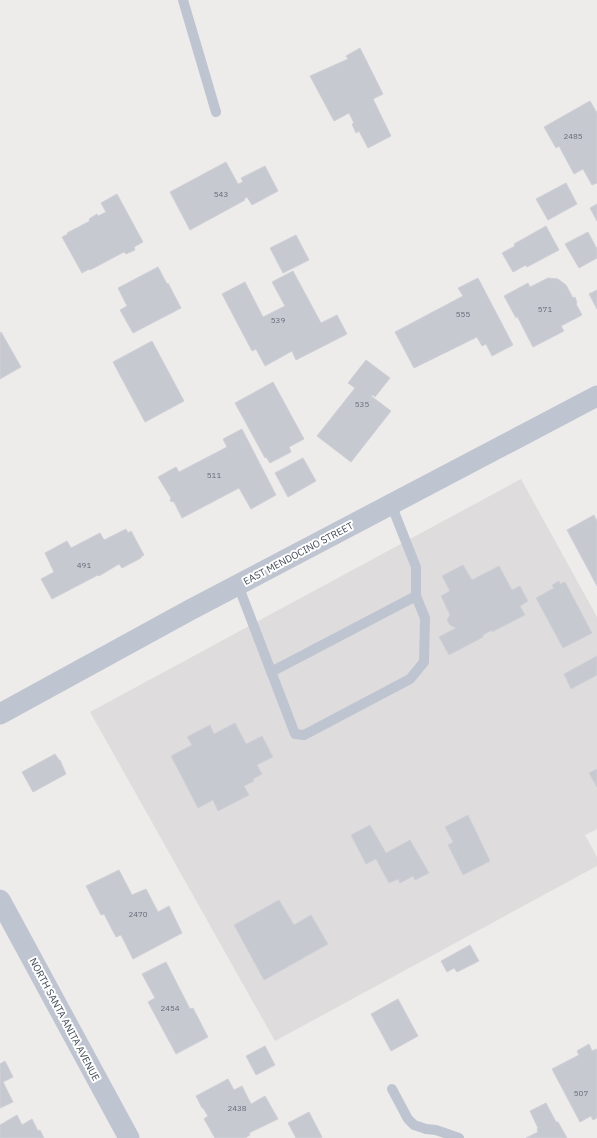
<svg xmlns="http://www.w3.org/2000/svg" width="597" height="1138" font-family="'IBM Plex Sans',sans-serif">
  <style>
    .education { fill: #dfdcdd }
    .building { fill: #c7c9d1; stroke: #cfd0d7 }
    .lines { fill: none; stroke-linecap: round; stroke-linejoin: round }
    .lane { stroke: #bec5d1; stroke-width: 10 }
    .street { stroke: #bec5d1; stroke-width: 21 }
    .labels { text-anchor: middle; stroke-width: 4; stroke-linejoin: round; paint-order: stroke }
    .number-label { font-size: 8px; fill: #646b77 }
    .street-label { font-size: 10px; fill: #434c59; stroke: #fff }
  </style>
  <rect width="100%" height="100%" fill="#eeebeb"/>
  <!-- education -->
  <polygon class="education" points="521,479 597,617 597,829 585,835 597,857 597,866 275,1041 90,712"/>
  <!-- building -->
  <g class="building">
    <polygon points="360,48 383,94 373,99 391,136 368,148 359,131 356,133 352,124 354,123 349,113 334,121 310,76 348,59 346,56"/>
    <polygon points="590,101 597,113 597,183 592,185 583,169 574,174 559,146 556,148 544,127"/>
    <polygon points="226,162 238,184 243,182 241,178 265,166 278,191 252,205 247,197 244,199 245,200 190,230 170,192"/>
    <polygon points="566,183 577,204 548,220 536,199"/>
    <polygon points="117,194 143,242 134,247 135,250 126,254 124,252 90,270 89,269 82,273 62,237 68,234 67,233 90,221 89,219 97,214 98,216 106,212 101,203"/>
    <polygon points="597,204 597,221 590,208"/>
    <polygon points="546,226 559,250 527,267 526,265 513,272 502,253 515,246 514,244"/>
    <polygon points="588,232 597,249 597,258 579,268 565,244"/>
    <polygon points="296,235 309,260 283,273 270,248"/>
    <polygon points="158,267 167,284 168,283 181,308 133,333 120,310 127,306 118,288"/>
    <polygon points="293,271 321,323 337,315 347,334 296,360 292,351 265,366 256,349 252,351 222,294 245,282 263,317 285,306 272,282"/>
    <polygon points="478,278 513,345 492,356 486,344 482,346 477,337 414,368 395,332 463,296 458,288"/>
    <polygon points="548,278 558,279 566,285 573,298 575,297 577,303 576,304 582,315 561,326 564,331 533,347 517,316 516,318 504,296 528,283 530,287"/>
    <polygon points="597,290 597,309 589,294"/>
    <polygon points="1,332 21,367 0,379 0,333"/>
    <polygon points="152,341 184,401 145,422 113,362"/>
    <polygon points="366,360 390,378 375,397 373,395 371,396 391,411 351,462 317,436 355,388 348,383"/>
    <polygon points="273,382 304,439 289,447 291,452 270,463 266,457 265,458 235,403"/>
    <polygon points="242,429 276,495 251,509 239,488 182,518 174,502 170,501 171,498 158,477 176,467 179,472 227,447 223,439"/>
    <polygon points="303,458 316,481 288,497 275,473"/>
    <polygon points="594,515 597,521 597,586 567,530"/>
    <polygon points="126,529 128,533 131,531 144,555 141,557 141,558 122,568 119,564 99,576 98,575 52,599 41,579 54,572 45,553 67,541 71,548 100,533 104,540"/>
    <polygon points="463,565 472,580 499,566 512,590 520,586 528,601 520,606 525,615 492,632 492,630 483,635 483,637 449,655 439,637 456,628 450,625 447,620 450,615 441,596 450,591 442,576"/>
    <polygon points="559,581 560,584 565,582 592,633 563,648 536,598 554,588 552,585"/>
    <polygon points="597,656 597,675 571,689 564,674"/>
    <polygon points="235,723 246,744 262,736 273,757 257,765 262,774 253,779 254,781 244,786 249,795 218,811 213,800 198,808 171,756 192,745 187,737 210,725 214,734"/>
    <polygon points="55,754 59,760 60,760 66,774 33,792 22,772"/>
    <polygon points="597,769 597,787 589,773"/>
    <polygon points="468,815 490,861 463,875 448,845 453,842 445,827"/>
    <polygon points="370,825 386,853 410,840 429,873 415,880 413,876 400,883 398,879 389,883 376,859 366,864 351,835"/>
    <polygon points="119,870 132,895 146,889 158,912 169,906 182,933 133,959 121,935 116,937 104,914 101,915 86,886"/>
    <polygon points="279,900 294,925 311,915 328,944 264,980 234,925"/>
    <polygon points="470,945 479,961 457,972 454,968 447,972 441,961"/>
    <polygon points="166,962 190,1009 193,1008 208,1037 176,1054 148,1002 155,998 142,974"/>
    <polygon points="398,999 418,1036 391,1051 371,1014"/>
    <polygon points="589,1044 592,1051 596,1049 597,1050 597,1118 593,1120 591,1116 580,1122 552,1069 579,1055 577,1051"/>
    <polygon points="265,1046 275,1065 256,1075 246,1056"/>
    <polygon points="5,1061 13,1077 3,1082 13,1102 0,1108 0,1064"/>
    <polygon points="228,1079 234,1090 242,1086 251,1104 265,1096 278,1119 249,1133 250,1135 245,1138 215,1138 204,1119 208,1116 203,1108 202,1108 196,1096"/>
    <polygon points="546,1103 556,1122 558,1122 567,1138 526,1138 538,1132 537,1129 538,1128 530,1111"/>
    <polygon points="309,1112 322,1137 320,1138 296,1138 288,1123"/>
    <polygon points="17,1115 22,1125 32,1119 38,1131 40,1130 44,1138 0,1138 0,1125"/>
  </g>
  <g class="lines">
    <!-- lane -->
    <g class="lane">
      <polyline points="183,0 216,112"/>
      <polyline points="238,585 295,734 304,735 410,679 424,662 425,618 416,596 416,567 391,504"/>
      <polyline points="271,672 416,596"/>
      <polyline points="392,1089 408,1119 414,1125 426,1129 436,1130 459,1138"/>
    </g>
    <!-- street -->
    <g class="street">
      <polyline points="0,714 190,610 597,396"/>
      <polyline points="0,900 129,1138"/>
    </g>
  </g>
  <g class="labels">
    <!-- number labels -->
    <g class="number-label">
      <text x="573" y="139">2485</text>
      <text x="221" y="197">543</text>
      <text x="545" y="312">571</text>
      <text x="463" y="317">555</text>
      <text x="278" y="323">539</text>
      <text x="362" y="407">535</text>
      <text x="214" y="478">511</text>
      <text x="84" y="568">491</text>
      <text x="138" y="917">2470</text>
      <text x="170" y="1011">2454</text>
      <text x="581" y="1096">507</text>
      <text x="237" y="1111">2438</text>
    </g>
    <!-- street labels -->
    <g class="street-label">
      <text transform="translate(298 553) rotate(-28)" y="4">EAST MENDOCINO STREET</text>
      <text transform="translate(65 1019) rotate(62)" y="4">NORTH SANTA ANITA AVENUE</text>
    </g>
  </g>
</svg>
